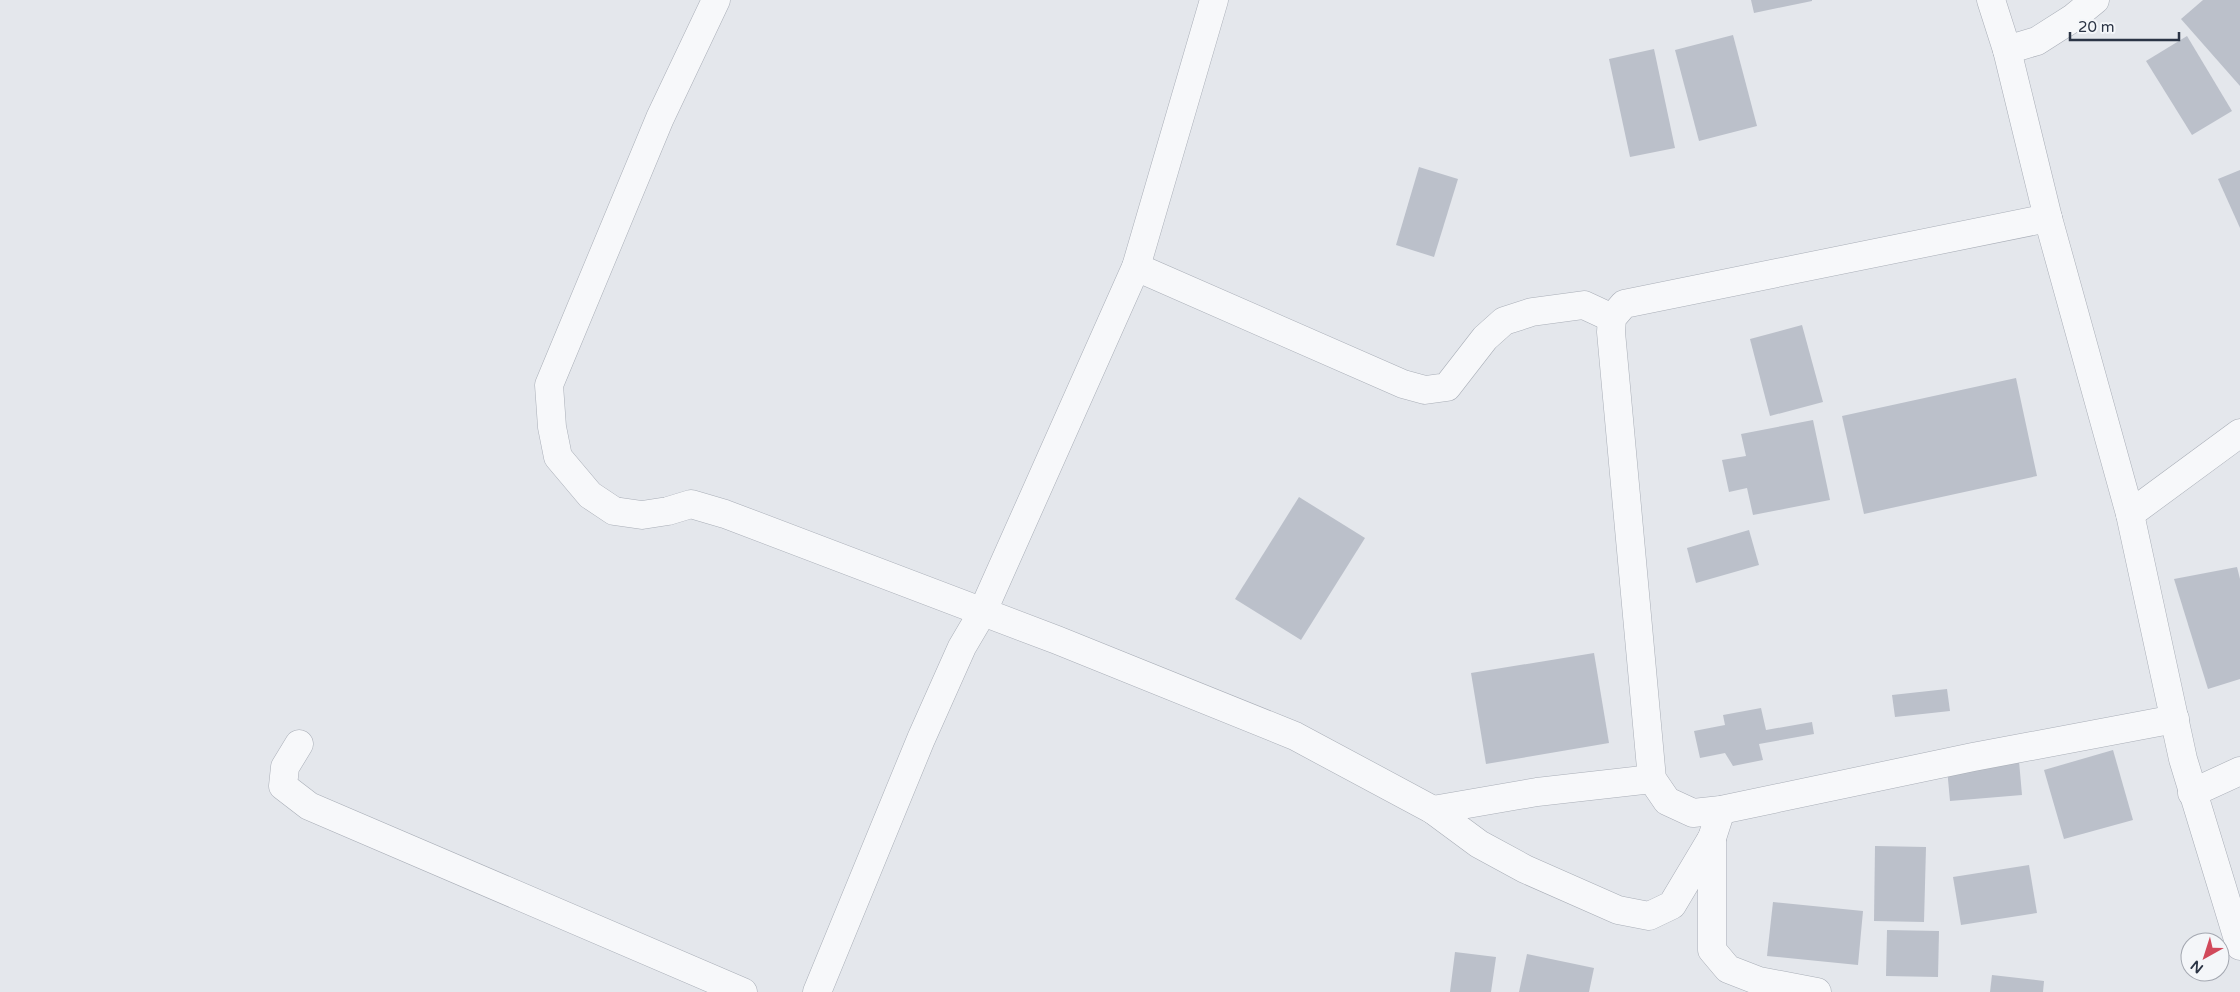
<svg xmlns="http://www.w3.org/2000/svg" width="2240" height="992" font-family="'Varela Round',sans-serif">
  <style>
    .building { fill: #bbc0ca }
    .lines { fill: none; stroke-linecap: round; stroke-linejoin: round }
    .minor-casing { stroke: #a9aeb7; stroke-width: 29 }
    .minor { stroke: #f7f8fa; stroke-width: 28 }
  </style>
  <rect width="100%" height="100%" fill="#e4e7ec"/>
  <!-- building -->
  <g class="building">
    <polygon points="1751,0 1812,0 1812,1 1754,13"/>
    <polygon points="2203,0 2240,0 2240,86 2181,19"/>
    <polygon points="1733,35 1757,126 1699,141 1675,50"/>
    <polygon points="2187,36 2232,111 2192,135 2146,61"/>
    <polygon points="1654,49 1675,148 1630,157 1609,59"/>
    <polygon points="1419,167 1458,179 1434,257 1396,245"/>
    <polygon points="2240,170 2240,228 2218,179"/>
    <polygon points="1802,325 1823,402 1770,416 1750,339"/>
    <polygon points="2016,378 2037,476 1864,514 1842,416"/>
    <polygon points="1813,420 1830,500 1753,515 1747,488 1729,492 1722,460 1746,456 1741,434"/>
    <polygon points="1299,497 1365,538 1301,640 1235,599"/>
    <polygon points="1749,530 1759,565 1696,583 1687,548"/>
    <polygon points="2237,567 2240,579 2240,679 2208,689 2174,579"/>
    <polygon points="1594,653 1609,743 1486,764 1471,673"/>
    <polygon points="1947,689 1950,711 1895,717 1892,695"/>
    <polygon points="1761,708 1766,730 1812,722 1814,734 1759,744 1763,760 1733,766 1725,753 1700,758 1694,731 1725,725 1723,715"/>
    <polygon points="2113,750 2133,820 2064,839 2044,770"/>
    <polygon points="2019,761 2022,795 1950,801 1947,768"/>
    <polygon points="1875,846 1926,847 1924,922 1874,921"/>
    <polygon points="2029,865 2037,913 1961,925 1953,877"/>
    <polygon points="1773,902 1863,911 1858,965 1767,956"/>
    <polygon points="1887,930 1939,931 1938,977 1886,976"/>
    <polygon points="1455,952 1496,957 1491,992 1450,992"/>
    <polygon points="1527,954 1594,968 1589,992 1519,992"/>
    <polygon points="1992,975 2044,981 2043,992 1990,992"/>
  </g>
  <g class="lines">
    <!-- minor casing -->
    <g class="minor-casing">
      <g id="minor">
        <polyline points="716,0 660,118 549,385 552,427 558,457 590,495 614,511 642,515 668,511 691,504 725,514 1057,640 1295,736 1433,810 1479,844 1525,869 1618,910 1649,916 1672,905 1712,838 1721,810"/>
        <polyline points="1991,0 2007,50 2048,218 2130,514 2183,759 2240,946"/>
        <polyline points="2007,50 2037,41 2073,18 2095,0"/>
        <polyline points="2048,218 1624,304 1612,318 1611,332 1652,779 1667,801 1693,813 1721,810 1973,757 2175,719"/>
        <polyline points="1136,267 1403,384 1425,390 1447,387 1485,338 1504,321 1532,312 1584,305 1612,318"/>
        <polyline points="2130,514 2240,433"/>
        <polyline points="299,744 285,767 283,786 309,806 743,992"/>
        <polyline points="2192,793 2240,771"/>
        <polyline points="1433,810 1537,792 1652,779"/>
        <polyline points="1712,838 1712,950 1728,969 1759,981 1817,992"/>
        <polyline points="817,992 921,739 962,647 982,613 1136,267 1214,0"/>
      </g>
    </g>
    <!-- minor -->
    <use href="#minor" class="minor"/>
  </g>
  <!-- north arrow -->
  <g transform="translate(2205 957) rotate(219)"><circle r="24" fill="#f4f6f9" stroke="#a4a8b1"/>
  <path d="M0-4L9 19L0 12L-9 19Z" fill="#d1495b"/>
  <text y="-8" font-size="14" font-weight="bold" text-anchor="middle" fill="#2b3445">N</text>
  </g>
  <!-- scale -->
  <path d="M2070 32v8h109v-8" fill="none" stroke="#2b3445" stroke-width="2.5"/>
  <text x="2078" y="32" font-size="15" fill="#2b3445" stroke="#f4f6f9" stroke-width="4" paint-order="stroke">20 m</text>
</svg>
